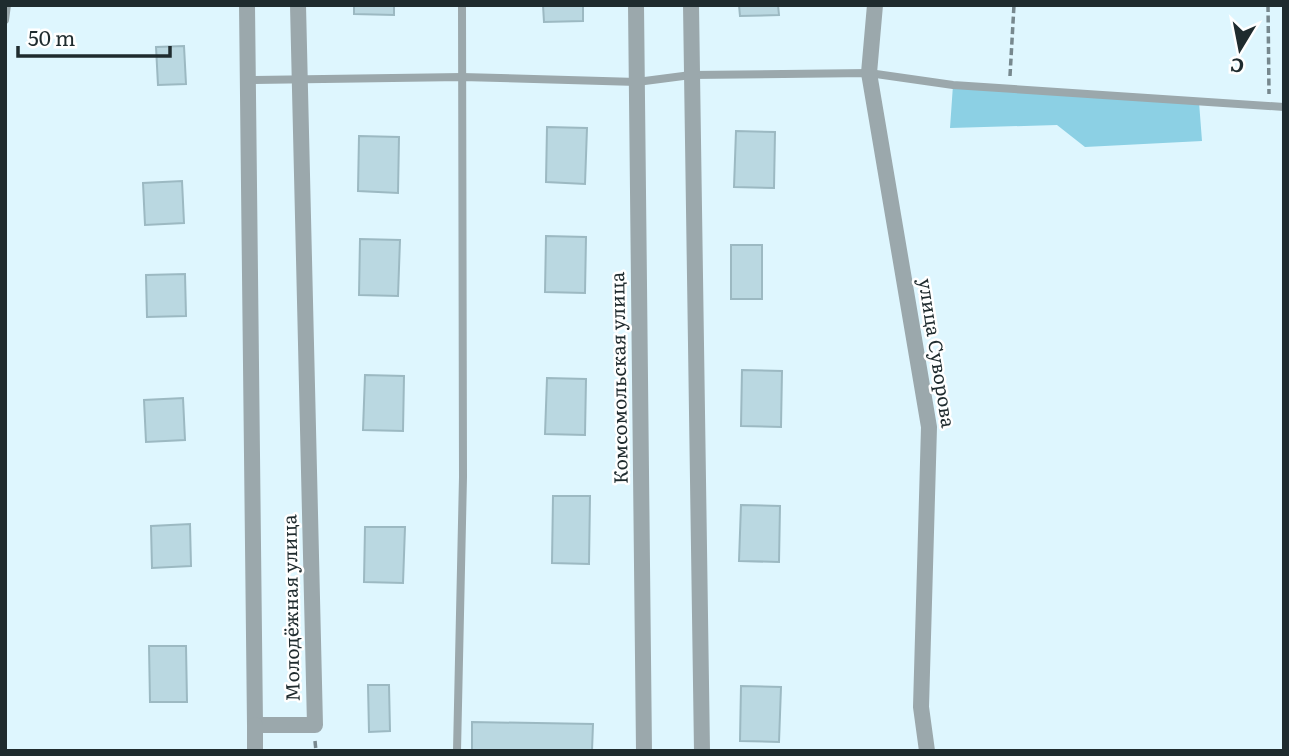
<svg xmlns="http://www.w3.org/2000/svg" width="1289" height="756" font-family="Literata,serif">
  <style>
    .green { fill: #8cd0e4 }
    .building { fill: #bad8e1; stroke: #9cb9c2; stroke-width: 2 }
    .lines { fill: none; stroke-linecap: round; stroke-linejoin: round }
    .path { stroke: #77888e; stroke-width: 3.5; stroke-dasharray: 7 3.5; stroke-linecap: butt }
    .lane { stroke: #9ba8ac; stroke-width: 8 }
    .street { stroke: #9ba8ac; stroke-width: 16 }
    .labels { text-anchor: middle; stroke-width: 5; stroke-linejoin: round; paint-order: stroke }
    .street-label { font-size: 19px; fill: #1f2b2e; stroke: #fff }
  </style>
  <rect width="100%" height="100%" fill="#def6fe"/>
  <!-- green -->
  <polygon class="green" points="953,85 1199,102 1202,141 1085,147 1057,125 950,128"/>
  <!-- building -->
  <g class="building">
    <polygon points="354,5 394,5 394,15 354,14"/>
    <polygon points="543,5 583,5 583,21 544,22"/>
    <polygon points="739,5 778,5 779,15 740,16"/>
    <polygon points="184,46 186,84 158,85 156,47"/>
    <polygon points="547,127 587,128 585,184 546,182"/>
    <polygon points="736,131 775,132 774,188 734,187"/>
    <polygon points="359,136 399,137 398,193 358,191"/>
    <polygon points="182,181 184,223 145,225 143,183"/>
    <polygon points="546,236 586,237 585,293 545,292"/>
    <polygon points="360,239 400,240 398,296 359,295"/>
    <rect x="731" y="245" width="31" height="54"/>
    <polygon points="185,274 186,316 147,317 146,275"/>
    <polygon points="742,370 782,371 781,427 741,426"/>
    <polygon points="365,375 404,376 403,431 363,430"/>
    <polygon points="547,378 586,379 585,435 545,434"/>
    <polygon points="183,398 185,440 146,442 144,400"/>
    <polygon points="553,496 590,496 589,564 552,563"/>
    <polygon points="741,505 780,506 779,562 739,561"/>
    <polygon points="190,524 191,566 152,568 151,526"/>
    <polygon points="365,527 405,527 403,583 364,582"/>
    <polygon points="149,646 186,646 187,702 150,702"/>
    <polygon points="368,685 389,685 390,731 369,732"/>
    <polygon points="741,686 781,687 779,742 740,741"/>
    <polygon points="472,722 593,724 592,751 472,751"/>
  </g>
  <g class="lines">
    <!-- path -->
    <g class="path">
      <polyline points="1268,5 1269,94"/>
      <polyline points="1010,76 1014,5"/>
      <polyline points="315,741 316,751"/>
    </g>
    <!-- lane -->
    <g class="lane">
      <polyline points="5,20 7,5"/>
      <polyline points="248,80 462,77 637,82 691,75 869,73 953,85 1284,107"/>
      <polyline points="457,751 463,477 462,5"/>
    </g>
    <!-- street -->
    <g class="street">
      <polyline points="247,5 255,725 315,725 298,5"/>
      <polyline points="636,5 644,751"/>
      <polyline points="691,5 702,751"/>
      <polyline points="875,5 869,73 929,427 921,707 927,751"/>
      <polyline points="255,751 255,725"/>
    </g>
  </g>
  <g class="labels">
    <!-- street labels -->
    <g class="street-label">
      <text transform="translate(937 353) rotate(81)" y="7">улица Суворова</text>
      <text transform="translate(619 378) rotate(-91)" y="7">Комсомольская улица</text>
      <text transform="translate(291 608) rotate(-91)" y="7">Молодёжная улица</text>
    </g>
  </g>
  <!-- border -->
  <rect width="1289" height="756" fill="none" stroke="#1f2b2e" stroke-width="14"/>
  <!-- north arrow -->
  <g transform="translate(1240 49) rotate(190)" stroke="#ffffff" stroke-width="5" paint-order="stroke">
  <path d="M0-5L12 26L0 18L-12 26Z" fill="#1f2b2e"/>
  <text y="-10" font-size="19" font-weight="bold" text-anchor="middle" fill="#1f2b2e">С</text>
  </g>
  <!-- scale -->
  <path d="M18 46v10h152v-10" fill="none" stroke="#1f2b2e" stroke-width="3.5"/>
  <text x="28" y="46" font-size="21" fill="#1f2b2e" stroke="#ffffff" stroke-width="5" paint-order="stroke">50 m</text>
</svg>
